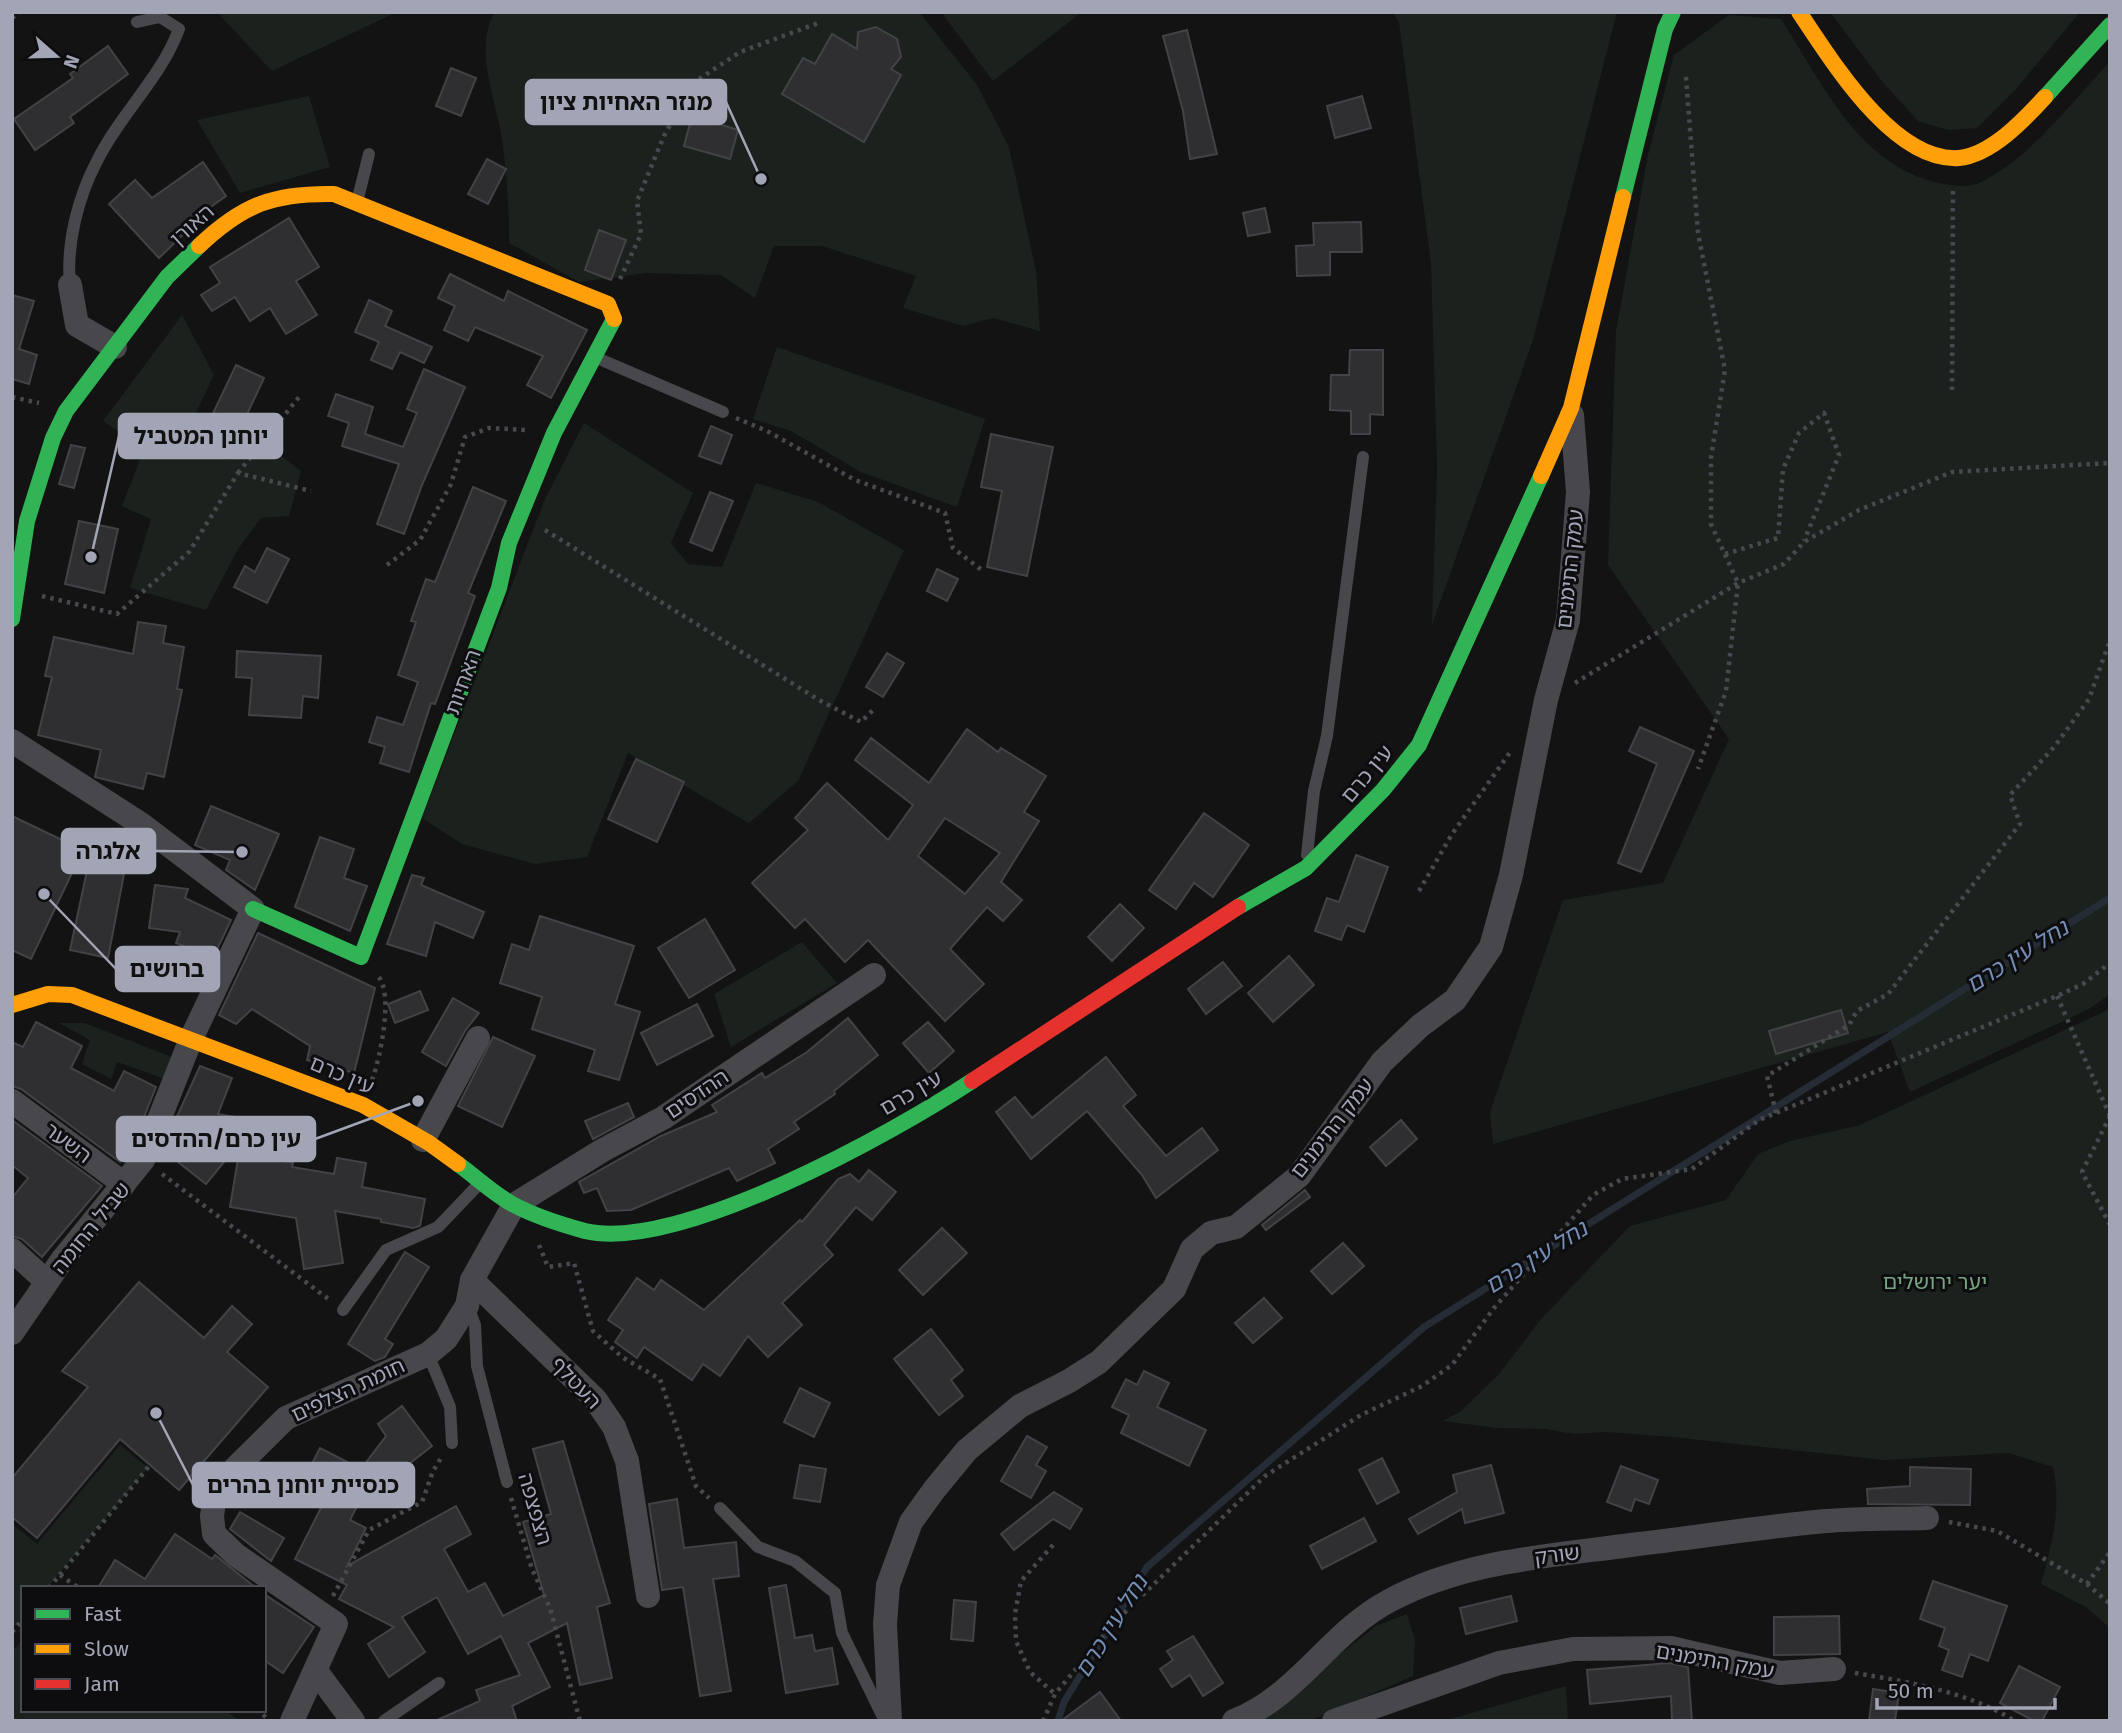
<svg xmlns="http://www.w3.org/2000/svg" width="2122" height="1733" font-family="'Fira Sans','Noto Sans Hebrew',sans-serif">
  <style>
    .green { fill: #1b221d }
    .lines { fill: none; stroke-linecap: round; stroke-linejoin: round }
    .stream { stroke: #252c36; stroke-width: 7 }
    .building { fill: #2f2f31; stroke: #424247; stroke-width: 2; fill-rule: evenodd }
    .path { stroke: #48494e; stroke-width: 4.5; stroke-dasharray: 3.5 5; stroke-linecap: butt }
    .lane { stroke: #47474c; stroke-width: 12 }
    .street { stroke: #47474c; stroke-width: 24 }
    .fast { stroke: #30b455; stroke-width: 16 }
    .slow { stroke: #ff9f0a; stroke-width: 16 }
    .jam { stroke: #e5322d; stroke-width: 16 }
    .labels { text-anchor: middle; stroke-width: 6; stroke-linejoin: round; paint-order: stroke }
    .street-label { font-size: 21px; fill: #a2a5b6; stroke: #0d0d0f }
    .park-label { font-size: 21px; fill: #77a381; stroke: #0d0d0f }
    .water-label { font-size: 23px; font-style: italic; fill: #758db5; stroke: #0d0d0f }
    .leader { fill: none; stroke: #a2a5b6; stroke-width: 2.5 }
    .callout-dot { fill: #a2a5b6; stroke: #0d0d0f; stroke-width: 2.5 }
    .callout { fill: #a2a5b6; stroke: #a2a5b6; stroke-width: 2.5 }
    .callout-label { font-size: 23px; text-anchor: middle; font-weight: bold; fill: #111 }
  </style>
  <rect width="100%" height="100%" fill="#131313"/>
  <!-- green -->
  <g class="green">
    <polygon points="217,12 397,12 272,71"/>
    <path d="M495,12H919L977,85L1009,147L1036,271L1040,331L993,318L963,326L903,308L916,276L822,246H774L755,298L721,275L647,273L579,282L509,243C509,211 507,178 503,145C498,104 472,50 495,12Z"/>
    <polygon points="941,12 1082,12 993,81"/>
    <polygon points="1393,12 1617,12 1533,340 1432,625 1437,467 1431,263 1399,22"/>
    <polygon points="1830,12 2080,12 2016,89 1977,128 1948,130 1918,121 1881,80"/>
    <path d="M1729,15L1781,19C1821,81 1857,162 1934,182C1947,185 1968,189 1981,182C2032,157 2071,102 2110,62V994L2089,1009L1910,1092L1888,1032L1493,1144L1490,1112L1563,900L1663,883L1729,739L1608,565L1616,331L1648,155L1674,55Z"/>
    <polygon points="309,96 330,167 240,193 197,120"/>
    <polygon points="182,315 214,375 189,427 228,460 268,446 301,471 289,516 261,518 238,549 206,610 130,588 151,519 122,506 144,449 103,421"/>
    <polygon points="777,347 985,419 957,507 861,472 791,431 753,419"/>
    <polygon points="584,423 693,493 671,543 688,564 722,567 756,483 818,502 904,550 798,781 749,823 628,753 587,857 535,864 462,844 422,818 545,499"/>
    <polygon points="802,942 837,983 731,1047 714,994"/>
    <path d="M2110,1009V1628L2086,1607L2041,1584C2052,1543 2062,1508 2053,1467L2008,1453L1883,1460L1673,1437L1607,1432L1574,1434L1545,1429L1497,1428L1443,1421L1461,1411L1500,1373L1541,1319L1630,1226L1726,1200L1758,1154L1790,1141L1860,1125Z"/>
    <polygon points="59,1023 85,1023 179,1060 168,1080 117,1062 111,1079 82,1064 90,1040"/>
    <polygon points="120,1445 148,1468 47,1588 23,1588 23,1617 12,1629 12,1524 37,1544"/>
    <polygon points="1407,1614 1415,1640 1413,1676 1309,1721 1255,1721 1376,1626"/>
    <polygon points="23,1639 23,1710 224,1710 240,1721 12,1721 12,1652"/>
    <polygon points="1566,1686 1568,1721 1443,1721"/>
  </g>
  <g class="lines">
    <!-- stream -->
    <polyline class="stream" points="1058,1721 1064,1702 1147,1567 1424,1327 2110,898"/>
  </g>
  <!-- building -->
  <g class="building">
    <polygon points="876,27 897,39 901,57 891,69 901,75 864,142 782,94 803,58 815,64 832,34 857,49 858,32"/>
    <polygon points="1187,30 1217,154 1190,159 1183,111 1163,36"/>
    <polygon points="108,46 128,74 70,117 74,123 35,150 14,119 73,78 70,74"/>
    <polygon points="451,68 476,78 461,116 436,106"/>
    <polygon points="1362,96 1371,128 1335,138 1327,106"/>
    <polygon points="692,116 738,130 730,159 684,146"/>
    <polygon points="487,159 506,169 488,204 468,194"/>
    <polygon points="203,162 226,196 180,229 184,234 159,258 109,204 135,180 152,198"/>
    <polygon points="1265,208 1270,232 1248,236 1243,213"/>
    <polygon points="289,218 319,267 296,281 317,315 286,334 270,308 250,321 235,297 212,311 201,295 220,283 210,267"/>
    <polygon points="1361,222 1362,252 1330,252 1330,275 1297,276 1296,246 1314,245 1313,223"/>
    <polygon points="599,230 626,240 611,280 585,270"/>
    <polygon points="450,274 504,301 508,291 587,330 551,398 527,385 543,356 475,327 468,341 444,330 455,306 438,298"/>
    <polygon points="12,295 34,301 19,349 37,355 29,384 12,379"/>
    <polygon points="369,300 392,311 385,326 432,347 424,363 400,352 392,369 371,360 379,342 355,332"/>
    <polygon points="1350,350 1383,350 1383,415 1370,414 1370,434 1351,434 1351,411 1330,410 1331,375 1349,375"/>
    <polygon points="236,365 264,378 235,440 207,426"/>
    <polygon points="424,369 465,387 422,485 404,534 377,524 399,464 342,446 349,423 328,416 336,394 373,407 365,434 403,447 417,413 407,409"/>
    <polygon points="711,426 732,435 721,464 699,456"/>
    <polygon points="991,434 1053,447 1027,576 987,567 1002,491 981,487"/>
    <polygon points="71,445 85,448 74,488 59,484"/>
    <polygon points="473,487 506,501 468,593 475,596 435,704 431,703 409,772 380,763 385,747 369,742 377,717 403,725 418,682 398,675 416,622 411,621 426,579 435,582"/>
    <polygon points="710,492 733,501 712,551 690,542"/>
    <polygon points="79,521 118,529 104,593 65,584"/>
    <polygon points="267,548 289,559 267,603 234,587 245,566 255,572"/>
    <polygon points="937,569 958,579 947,601 927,591"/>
    <polygon points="138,622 166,626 163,643 184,647 177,689 182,690 164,777 147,773 143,789 95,777 101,750 38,735 52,677 45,676 54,637 133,654"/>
    <polygon points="237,651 321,656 318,698 303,696 301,718 249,715 252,678 236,677"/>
    <polygon points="887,653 904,663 883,697 866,687"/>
    <polygon points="1640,727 1694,751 1641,872 1618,863 1657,764 1629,751"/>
    <path d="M967,729L998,752L1001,748L1046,776L1024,812L1039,821L1001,882L1022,900L1003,921L987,907L950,949L984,984L945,1021L868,940L845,962L805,919L795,928L752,883L808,830L795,818L827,783L888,840L913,805L855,760L871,738L929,783ZM945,818L1000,853L965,894L918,856Z"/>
    <polygon points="636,759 684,782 657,842 608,819"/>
    <polygon points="211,806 279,834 255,890 226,870 230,860 195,845"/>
    <polygon points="1204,813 1249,845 1213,897 1194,883 1176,909 1149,890"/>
    <polygon points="12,816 83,850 31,959 12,950"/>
    <polygon points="320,837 354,849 344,878 367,886 350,931 295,907"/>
    <polygon points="1356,855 1388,867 1364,932 1347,925 1341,940 1315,931 1327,898 1339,902"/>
    <polygon points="88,866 124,874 108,958 70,950"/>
    <polygon points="412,875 424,878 421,885 484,912 473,938 435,922 426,956 387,944"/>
    <polygon points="155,885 188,889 185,898 231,920 202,981 189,975 199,952 176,943 180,932 149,928"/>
    <polygon points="1120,904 1144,928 1112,961 1088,937"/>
    <polygon points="540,916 634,946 615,1004 640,1012 619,1080 588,1071 595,1050 532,1029 542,997 500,983 512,944 529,950"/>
    <polygon points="705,919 735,970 689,998 658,948"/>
    <polygon points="258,933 375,988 354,1073 307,1060 310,1046 252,1009 236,1024 219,1015"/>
    <polygon points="1289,956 1314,985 1273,1022 1248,993"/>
    <polygon points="1223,962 1242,986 1206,1014 1188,989"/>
    <polygon points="420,991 428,1010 395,1023 388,1004"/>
    <polygon points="453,998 479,1013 465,1031 446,1066 422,1052"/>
    <polygon points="697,1004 713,1036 657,1065 641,1033"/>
    <polygon points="1841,1010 1848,1033 1776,1054 1769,1031"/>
    <polygon points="848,1018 878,1055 834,1091 835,1094 794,1122 799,1129 768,1149 775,1163 737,1181 729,1168 631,1210 607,1211 597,1188 584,1193 579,1182 661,1136 717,1112 712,1105 762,1073 765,1078 807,1052"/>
    <polygon points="36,1022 82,1046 71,1068 114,1091 124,1071 156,1087 130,1152 120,1162 21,1089 12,1086 12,1042 23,1047"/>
    <polygon points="928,1022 954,1051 929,1073 903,1043"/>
    <polygon points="493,1037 535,1056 502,1127 458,1106"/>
    <polygon points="1106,1057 1136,1095 1123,1106 1166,1156 1202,1128 1218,1150 1156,1198 1142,1175 1087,1111 1031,1159 996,1112 1015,1097 1032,1118"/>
    <polygon points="200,1066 232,1078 218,1114 280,1125 274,1159 293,1163 292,1167 334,1174 337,1158 366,1163 362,1187 425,1199 420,1226 413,1228 381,1222 381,1219 335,1211 343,1263 304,1269 296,1218 230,1207 241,1141 206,1184 173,1158 195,1131 174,1123"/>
    <polygon points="628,1103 634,1117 593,1139 585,1121"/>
    <polygon points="12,1120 102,1186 42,1257 22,1239 12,1236 12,1198 28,1178 12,1165"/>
    <polygon points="1401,1120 1417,1139 1386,1166 1370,1147"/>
    <polygon points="869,1170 896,1192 872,1220 856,1207 824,1245 833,1255 782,1303 802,1325 768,1357 748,1336 720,1376 703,1364 692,1380 644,1347 637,1358 615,1342 623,1330 608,1320 637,1278 654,1290 661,1280 704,1310 800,1220 802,1222 838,1179 850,1174 859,1182"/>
    <polygon points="1305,1190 1310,1197 1266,1230 1262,1225"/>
    <polygon points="942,1228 967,1253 923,1295 899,1270"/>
    <polygon points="1343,1243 1364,1266 1332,1294 1311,1271"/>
    <polygon points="405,1252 429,1267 385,1339 393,1344 385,1357 375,1361 348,1344"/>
    <polygon points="139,1282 204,1338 232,1306 252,1324 227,1352 268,1387 179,1490 120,1439 37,1538 12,1517 12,1478 88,1387 62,1371"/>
    <polygon points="1264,1298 1282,1318 1253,1343 1235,1323"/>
    <polygon points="931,1329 963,1370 951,1380 963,1396 939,1415 894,1359"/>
    <polygon points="1144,1371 1169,1383 1157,1407 1206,1430 1189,1466 1121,1433 1129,1415 1112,1407 1126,1379 1137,1385"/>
    <polygon points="800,1388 830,1403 814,1437 784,1422"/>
    <polygon points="402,1406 432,1446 391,1478 381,1491 369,1482 350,1520 366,1528 347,1566 456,1506 471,1534 444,1549 468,1592 485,1583 503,1616 544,1595 523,1522 551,1514 533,1449 563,1441 610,1603 597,1607 612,1678 580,1685 567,1623 528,1643 550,1687 512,1706 517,1721 435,1721 480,1701 476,1690 520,1675 501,1636 468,1654 437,1597 402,1617 425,1652 389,1677 368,1644 394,1627 339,1599 347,1585 295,1559 327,1496 302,1483 320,1448 361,1469 386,1436 378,1424"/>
    <polygon points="1027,1436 1047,1447 1036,1465 1046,1471 1031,1498 1001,1481"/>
    <polygon points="1382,1458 1399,1492 1377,1504 1359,1470"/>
    <polygon points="800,1465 826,1469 820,1502 794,1498"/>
    <polygon points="1491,1465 1504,1513 1465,1523 1462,1509 1418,1534 1409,1519 1457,1492 1453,1475"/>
    <polygon points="1621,1466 1658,1480 1649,1504 1635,1499 1631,1511 1607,1502"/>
    <polygon points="1910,1467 1971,1469 1970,1505 1868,1504 1867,1489 1910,1486"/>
    <polygon points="1054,1492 1082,1509 1070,1529 1053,1519 1014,1550 1001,1534"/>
    <polygon points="677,1499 684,1548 736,1542 739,1576 713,1579 731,1691 700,1696 683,1587 662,1590 649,1504"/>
    <polygon points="240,1512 284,1538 271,1561 230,1529"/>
    <polygon points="1364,1518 1376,1541 1322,1569 1310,1546"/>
    <polygon points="175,1534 212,1559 215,1555 256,1588 98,1588 115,1560 145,1579"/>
    <polygon points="1933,1581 2007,1606 1988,1661 1970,1654 1962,1677 1942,1670 1949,1650 1939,1646 1945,1628 1920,1619"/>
    <polygon points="786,1585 795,1638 812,1635 815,1651 832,1648 838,1684 786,1693 769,1588"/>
    <polygon points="264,1594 314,1627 283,1673 264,1660"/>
    <polygon points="1511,1596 1517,1621 1466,1634 1460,1608"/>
    <polygon points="954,1600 976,1602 973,1641 951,1639"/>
    <polygon points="1839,1616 1840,1654 1774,1655 1774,1617"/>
    <polygon points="1193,1636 1223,1683 1203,1696 1190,1675 1172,1687 1160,1669 1173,1660 1167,1651"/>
    <polygon points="1669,1663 1688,1667 1692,1721 1672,1721 1671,1696 1590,1704 1587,1670"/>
    <polygon points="2019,1666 2060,1687 2042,1721 2034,1721 2000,1703"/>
    <polygon points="1873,1689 1899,1693 1895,1721 1869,1721"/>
    <polygon points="1100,1692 1121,1721 1061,1721"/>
  </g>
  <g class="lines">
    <!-- path -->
    <g class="path">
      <polyline points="12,18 20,12"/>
      <polyline points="1686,77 1698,233 1725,370 1711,457 1711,524 1738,583 1726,691 1698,769"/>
      <polyline points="620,279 641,234 637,201 664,136 693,83 740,52 821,22"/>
      <polyline points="1952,390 1953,186"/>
      <polyline points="12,397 39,403"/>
      <polyline points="736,418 767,431 855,480 945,513 953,548 983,571"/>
      <polyline points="238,473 299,397"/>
      <polyline points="545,530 819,700 861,722 873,710"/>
      <polyline points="1725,554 1778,538 1783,469 1799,433 1824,413 1839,455 1804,541"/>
      <polyline points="387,565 420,540 451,484 465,437 489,428 525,430"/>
      <polyline points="42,596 117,614 189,552 238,473 311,491"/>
      <polyline points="1575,683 1738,583 1784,564 1804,542 1859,510 1952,472 2110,463"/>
      <polyline points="1419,891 1452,834 1511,751"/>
      <polyline points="2057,996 2110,1116"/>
      <path d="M372,1080C380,1059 394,994 378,976"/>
      <polyline points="1776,1113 1767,1076 1849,1025 1857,1011 1888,994 2020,824 2010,795 2055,746 2089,699 2110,640"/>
      <polyline points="2110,1116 2082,1172 2110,1225"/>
      <polyline points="162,1174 331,1301"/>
      <polyline points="539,1245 548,1267 574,1263 593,1331 622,1357 660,1379 696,1486 709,1498"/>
      <polyline points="511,1498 532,1569 550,1608 580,1721"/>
      <polyline points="1949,1522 1997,1531 2087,1584 2110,1604"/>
      <polyline points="1053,1545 1021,1581 1015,1614 1016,1641 1030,1672 1055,1694"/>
      <polyline points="60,1575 79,1588"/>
      <polyline points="2087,1584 2110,1552"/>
      <polyline points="49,1588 150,1465"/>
      <polyline points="333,1596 369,1530 422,1502 433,1471 443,1455"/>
      <polyline points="12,1632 23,1619"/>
      <path d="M1855,1673C1908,1682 1969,1692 2015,1721"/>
      <polyline points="256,1710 270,1720"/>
      <polyline points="1043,1721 1055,1694 1116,1621 1265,1476 1361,1415 1422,1386 1452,1365 1494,1308 1593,1195 1622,1179 1692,1169 1759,1120 2057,996 2083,984 2110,963"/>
    </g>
    <!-- lane -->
    <g class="lane">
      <polyline points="357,202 369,154"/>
      <path d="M70,285C66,244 78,197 97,161C120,114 161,78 179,29L160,17L137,22"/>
      <polyline points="597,358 723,412"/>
      <polyline points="1307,855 1314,791 1327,736 1363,457"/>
      <polyline points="468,1306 475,1325 477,1366 507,1482"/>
      <polyline points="343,1310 386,1250 438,1227 480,1183"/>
      <polyline points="428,1354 450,1407 452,1443"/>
      <polyline points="720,1508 758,1547 795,1561 835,1593 842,1633 883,1717"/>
      <polyline points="384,1721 439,1683"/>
    </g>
    <!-- street -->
    <g class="street">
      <polyline points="70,285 77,325 115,347"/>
      <polyline points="12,741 141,824 253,909 191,1039 143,1160 62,1260 12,1333"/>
      <polyline points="12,1101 124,1184"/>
      <polyline points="423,1140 478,1038"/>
      <polyline points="12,1250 47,1282"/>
      <polyline points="472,1280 595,1399 614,1427 627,1461 648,1596"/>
      <polyline points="316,1671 353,1721"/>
      <polyline points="292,1721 336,1624 236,1555 214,1534 212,1516 216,1487 286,1418 428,1354 446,1339 467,1306 472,1280 514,1205 603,1150 663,1118 874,975"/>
      <polyline points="890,1721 885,1624 888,1585 911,1522 934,1490 967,1450 1020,1406 1069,1381 1099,1362 1174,1289 1192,1249 1211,1233 1236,1227 1299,1176 1382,1062 1420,1026 1455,1000 1491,947 1511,875 1546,700 1568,620 1578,492 1572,415"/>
      <path d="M1234,1721C1298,1696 1330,1632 1389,1601C1462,1561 1550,1556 1631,1545C1692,1538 1754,1528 1816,1522C1853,1518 1890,1519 1927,1518"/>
      <polyline points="1334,1721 1499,1663 1573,1649 1671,1648 1780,1673 1834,1669"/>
    </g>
    <!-- fast -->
    <g class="fast">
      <polyline points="2045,97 2110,25"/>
      <polyline points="1623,197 1665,29 1673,12"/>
      <polyline points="12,619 27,521 53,438 66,411 167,277 199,246"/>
      <polyline points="1238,907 1306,868 1383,790 1419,745 1541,476"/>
      <polyline points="253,909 361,957 499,588 509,543 554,433 614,319"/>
      <path d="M458,1164C476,1177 495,1195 514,1205C535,1216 563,1225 585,1231C678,1253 893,1133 972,1081"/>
    </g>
    <!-- slow -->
    <g class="slow">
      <path d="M1799,12C1831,59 1893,163 1959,158C1991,155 2024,120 2045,97"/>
      <path d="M199,246C243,204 274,193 334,194L608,304L614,319"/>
      <polyline points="1541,476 1571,408 1623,197"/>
      <polyline points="12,1005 48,994 72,995 363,1105 429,1143 458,1164"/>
    </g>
    <!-- jam -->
    <polyline class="jam" points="972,1081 1238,907"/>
  </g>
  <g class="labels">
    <!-- street labels -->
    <g class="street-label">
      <text transform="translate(192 225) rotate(-42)" y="7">האורן</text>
      <text transform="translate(1570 569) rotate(-84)" y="7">עמק התימנים</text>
      <text transform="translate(463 682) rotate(-70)" y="7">האחיות</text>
      <text transform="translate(1367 774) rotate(-50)" y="7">עין כרם</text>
      <text transform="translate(342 1075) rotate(23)" y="7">עין כרם</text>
      <text transform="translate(911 1093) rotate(-30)" y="7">עין כרם</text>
      <text transform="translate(697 1094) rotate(-34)" y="7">ההדסים</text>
      <text transform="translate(1332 1128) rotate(-52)" y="7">עמק התימנים</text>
      <text transform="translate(68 1143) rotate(37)" y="7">השער</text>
      <text transform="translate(91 1228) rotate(-51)" y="7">שביל החומה</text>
      <text transform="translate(576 1383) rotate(47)" y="7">העטלף</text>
      <text transform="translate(348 1390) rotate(-25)" y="7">חומת הצלפים</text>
      <text transform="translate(535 1509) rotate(74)" y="7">הצפצפה</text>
      <text transform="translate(1557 1555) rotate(-7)" y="7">שורק</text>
      <text transform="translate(1715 1661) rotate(10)" y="7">עמק התימנים</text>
    </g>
    <!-- park labels -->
    <g class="park-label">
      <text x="1935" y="1289">יער ירושלים</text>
    </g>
    <!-- water labels -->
    <g class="water-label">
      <text transform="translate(2017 956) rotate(-32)" y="8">נחל עין כרם</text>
      <text transform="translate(1536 1257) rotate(-32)" y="8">נחל עין כרם</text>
      <text transform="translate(1111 1626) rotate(-58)" y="8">נחל עין כרם</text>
    </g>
  </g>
  <!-- callouts -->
  <path class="leader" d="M761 179L726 102M91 557L119 436M242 852L155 851M44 894L116 969M418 1101L315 1139M156 1413L193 1485"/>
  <g class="callout-dot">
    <circle cx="761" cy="179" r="7"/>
    <circle cx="91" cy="557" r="7"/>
    <circle cx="242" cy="852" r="7"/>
    <circle cx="44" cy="894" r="7"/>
    <circle cx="418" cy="1101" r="7"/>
    <circle cx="156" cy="1413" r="7"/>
  </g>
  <g class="callout">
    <rect x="526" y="80" width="200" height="44" rx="7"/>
    <rect x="119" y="414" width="163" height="44" rx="7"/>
    <rect x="62" y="829" width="93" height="44" rx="7"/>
    <rect x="116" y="947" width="103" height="44" rx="7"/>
    <rect x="117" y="1117" width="198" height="44" rx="7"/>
    <rect x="193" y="1463" width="221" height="44" rx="7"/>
  </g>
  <g class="callout-label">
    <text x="626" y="110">מנזר האחיות ציון</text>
    <text x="201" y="444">יוחנן המטביל</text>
    <text x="108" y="859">אלגרה</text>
    <text x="167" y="977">ברושים</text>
    <text x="216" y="1147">עין כרם/ההדסים</text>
    <text x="303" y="1493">כנסיית יוחנן בהרים</text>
  </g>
  <!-- border -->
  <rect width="2122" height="1733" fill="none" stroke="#a2a5b6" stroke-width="28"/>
  <!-- legend -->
  <rect x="21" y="1586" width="245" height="126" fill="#0d0d0f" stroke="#494a52" stroke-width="2"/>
  <rect x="35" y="1609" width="35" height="10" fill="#30b455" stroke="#494a52" stroke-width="2"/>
  <text x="84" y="1621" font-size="21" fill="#a2a5b6">Fast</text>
  <rect x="35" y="1644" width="35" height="10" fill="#ff9f0a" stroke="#494a52" stroke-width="2"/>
  <text x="84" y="1656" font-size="21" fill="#a2a5b6">Slow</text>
  <rect x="35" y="1679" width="35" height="10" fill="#e5322d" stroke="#494a52" stroke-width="2"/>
  <text x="84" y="1691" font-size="21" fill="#a2a5b6">Jam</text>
  <!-- north arrow -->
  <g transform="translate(56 56) rotate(110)" stroke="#0d0d0f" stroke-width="5" paint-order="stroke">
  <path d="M0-5L12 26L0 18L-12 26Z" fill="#a2a5b6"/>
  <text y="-10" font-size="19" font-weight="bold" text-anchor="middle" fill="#a2a5b6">N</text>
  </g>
  <!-- scale -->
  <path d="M1877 1698v10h178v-10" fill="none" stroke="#a2a5b6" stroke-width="3.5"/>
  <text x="1888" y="1698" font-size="21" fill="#a2a5b6" stroke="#0d0d0f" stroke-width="5" paint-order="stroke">50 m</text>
</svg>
